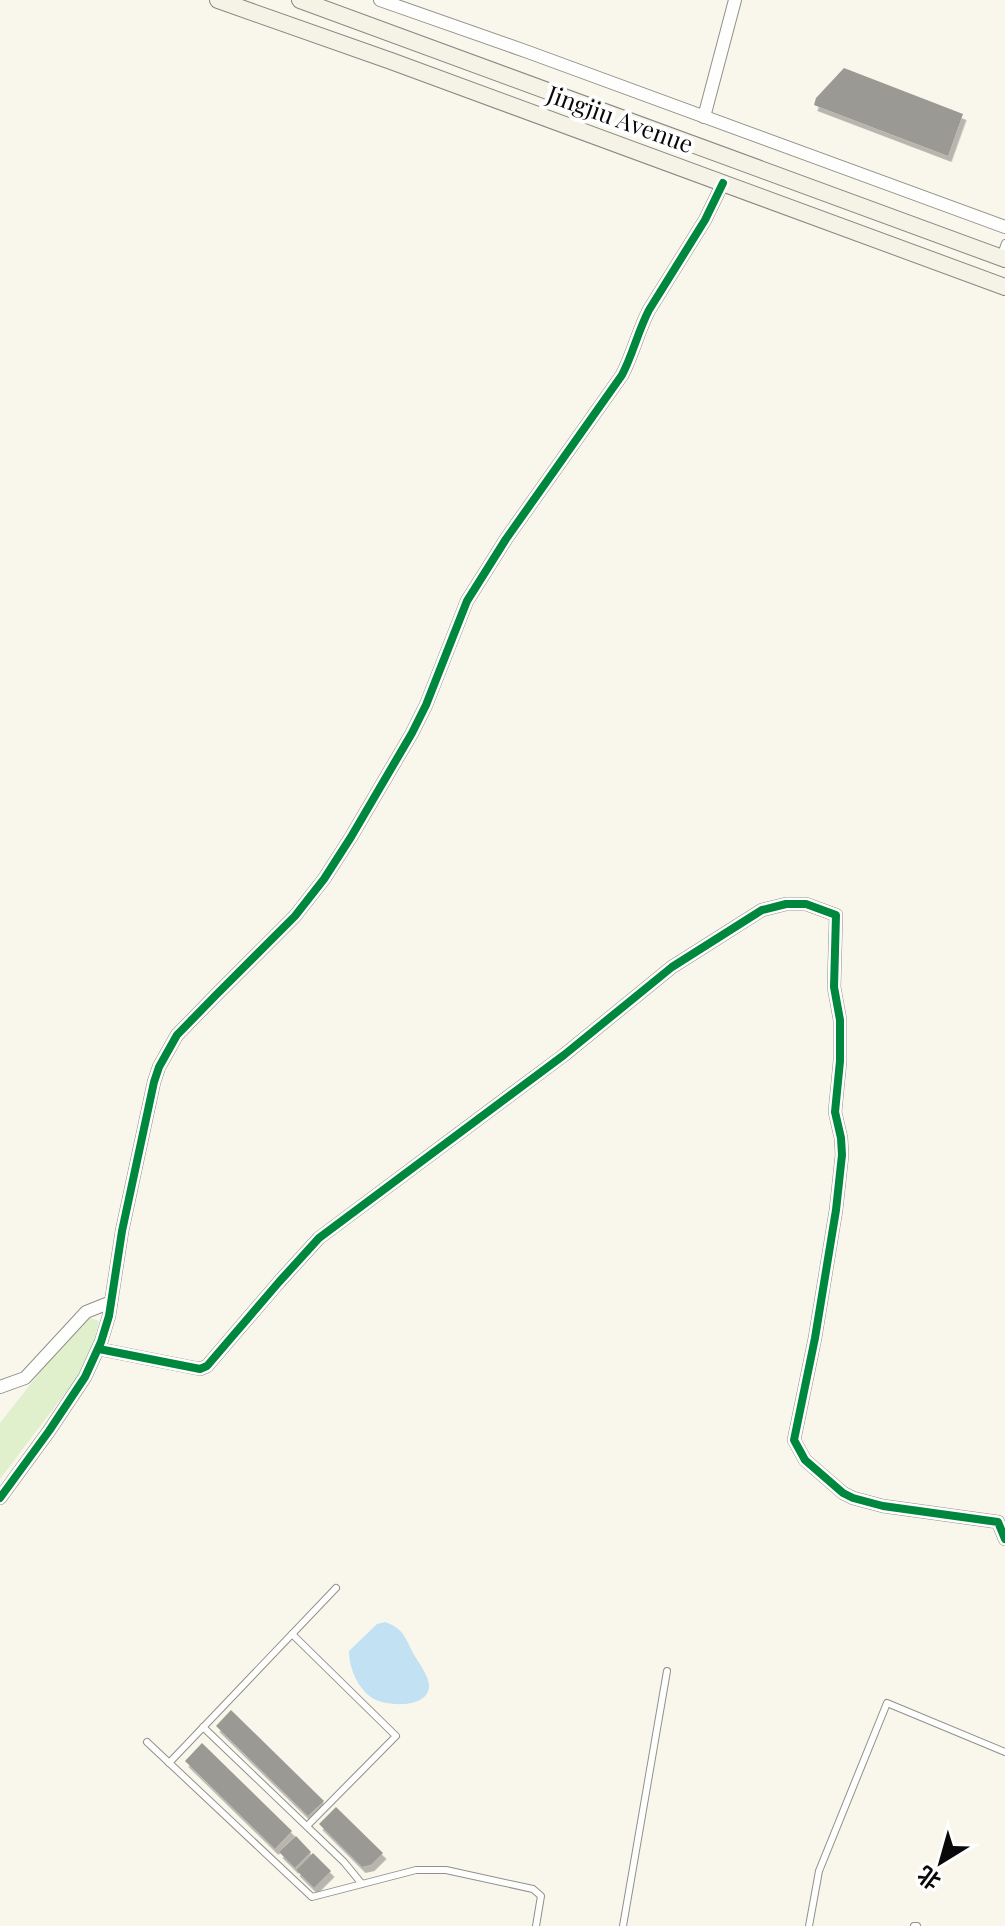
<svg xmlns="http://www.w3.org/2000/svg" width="1005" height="1926" font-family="'Playfair Display','Noto Sans SC',serif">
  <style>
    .green { fill: #e0efcc }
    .water { fill: #c2e1f3 }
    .building { fill: #9b9993; filter: url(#shadow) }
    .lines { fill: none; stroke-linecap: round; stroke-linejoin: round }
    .lane-casing { stroke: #91908b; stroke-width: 8 }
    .street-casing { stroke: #91908b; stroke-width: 14 }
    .secondary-casing { stroke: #888782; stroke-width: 18 }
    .lane { stroke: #fefefc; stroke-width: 6 }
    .street { stroke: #fefefc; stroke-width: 12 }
    .secondary { stroke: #f4f3e6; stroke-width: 16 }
    .cycleway-casing { stroke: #fff; stroke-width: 13 }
    .cycleway { stroke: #00873e; stroke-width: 8 }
    .labels { text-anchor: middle; stroke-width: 8; stroke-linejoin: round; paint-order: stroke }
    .street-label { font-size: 24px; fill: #090909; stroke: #fff }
  </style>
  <defs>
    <filter id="shadow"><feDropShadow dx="3.5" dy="6" stdDeviation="0" flood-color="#0004"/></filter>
  </defs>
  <rect width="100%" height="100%" fill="#f9f7ec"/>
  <!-- green -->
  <polygon class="green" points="84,1316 99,1321 93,1346 79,1375 0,1479 0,1423"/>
  <!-- water -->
  <path class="water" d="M385,1622C403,1628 405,1637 413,1653C418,1662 430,1677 429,1687C427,1709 387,1706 374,1699C358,1690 349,1668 349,1651L377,1624Z"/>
  <!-- building -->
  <g class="building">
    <polygon points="844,68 963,114 948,156 814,105 816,98"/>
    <polygon points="231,1710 324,1801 308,1816 216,1726"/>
    <polygon points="202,1743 292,1831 275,1849 185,1761"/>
    <polygon points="336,1807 383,1853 371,1865 362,1867 319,1824"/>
    <polygon points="296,1836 311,1852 295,1868 279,1852"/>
    <polygon points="313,1853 331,1871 314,1888 296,1870"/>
  </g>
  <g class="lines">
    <!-- lane casing -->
    <g class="lane-casing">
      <g id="lane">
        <polyline points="1000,257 1005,243"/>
        <polyline points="292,1634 396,1736 307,1826"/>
        <polyline points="203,1727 344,1862 362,1884"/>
        <polyline points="147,1742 312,1897 416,1870 446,1870 533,1889 541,1896 536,1926"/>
        <polyline points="169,1763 336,1588"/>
        <polyline points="623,1926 667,1671"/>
        <polyline points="809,1926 819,1871 887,1703 1005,1752"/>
        <polyline points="914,1926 917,1926"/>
      </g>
    </g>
    <!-- street casing -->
    <g class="street-casing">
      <g id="street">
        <polyline points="380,0 528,52 1005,227"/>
        <polyline points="704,117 735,0"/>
        <polyline points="99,1349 200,1369 207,1366 279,1282 319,1238 564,1055 672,967 762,910 786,904 806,904 836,915 834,987 840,1020 840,1061 835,1112 841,1138 842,1155 836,1210 815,1338 794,1440 805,1460 843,1493 853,1498 883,1506 998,1522 1005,1539"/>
        <polyline points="0,1387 25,1378 86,1312 111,1302"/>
        <path d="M0,1498L49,1431L85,1377L101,1342L109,1316L122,1231L154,1082L159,1067L177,1035L216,995L295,916L324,879L351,837L412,733L426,705L467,601L506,539L622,375C633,354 638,331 649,310L705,220L723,183"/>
      </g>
    </g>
    <!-- secondary casing -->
    <g class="secondary-casing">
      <g id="secondary">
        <polyline points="218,0 391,61 1005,287"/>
        <polyline points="300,0 1005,259"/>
      </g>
    </g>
    <!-- lane -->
    <use href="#lane" class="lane"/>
    <!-- street -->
    <use href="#street" class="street"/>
    <!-- secondary -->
    <use href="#secondary" class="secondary"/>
    <!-- cycleway casing -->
    <g class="cycleway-casing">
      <g id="cycleway">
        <polyline points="99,1349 200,1369 207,1366 279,1282 319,1238 564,1055 672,967 762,910 786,904 806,904 836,915 834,987 840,1020 840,1061 835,1112 841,1138 842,1155 836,1210 815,1338 794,1440 805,1460 843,1493 853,1498 883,1506 998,1522 1005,1539"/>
        <path d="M0,1498L49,1431L85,1377L101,1342L109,1316L122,1231L154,1082L159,1067L177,1035L216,995L295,916L324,879L351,837L412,733L426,705L467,601L506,539L622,375C633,354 638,331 649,310L705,220L723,183"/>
      </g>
    </g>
    <!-- cycleway -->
    <use href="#cycleway" class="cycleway"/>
  </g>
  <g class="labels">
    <!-- street labels -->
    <g class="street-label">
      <text transform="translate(620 120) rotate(20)" y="8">Jingjiu Avenue</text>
    </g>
  </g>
  <!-- north arrow -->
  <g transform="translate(941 1862) rotate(217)" stroke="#ffffff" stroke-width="6" paint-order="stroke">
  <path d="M0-6L14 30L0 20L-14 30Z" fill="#090909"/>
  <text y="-12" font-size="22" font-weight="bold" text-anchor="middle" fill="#090909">北</text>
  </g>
</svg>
